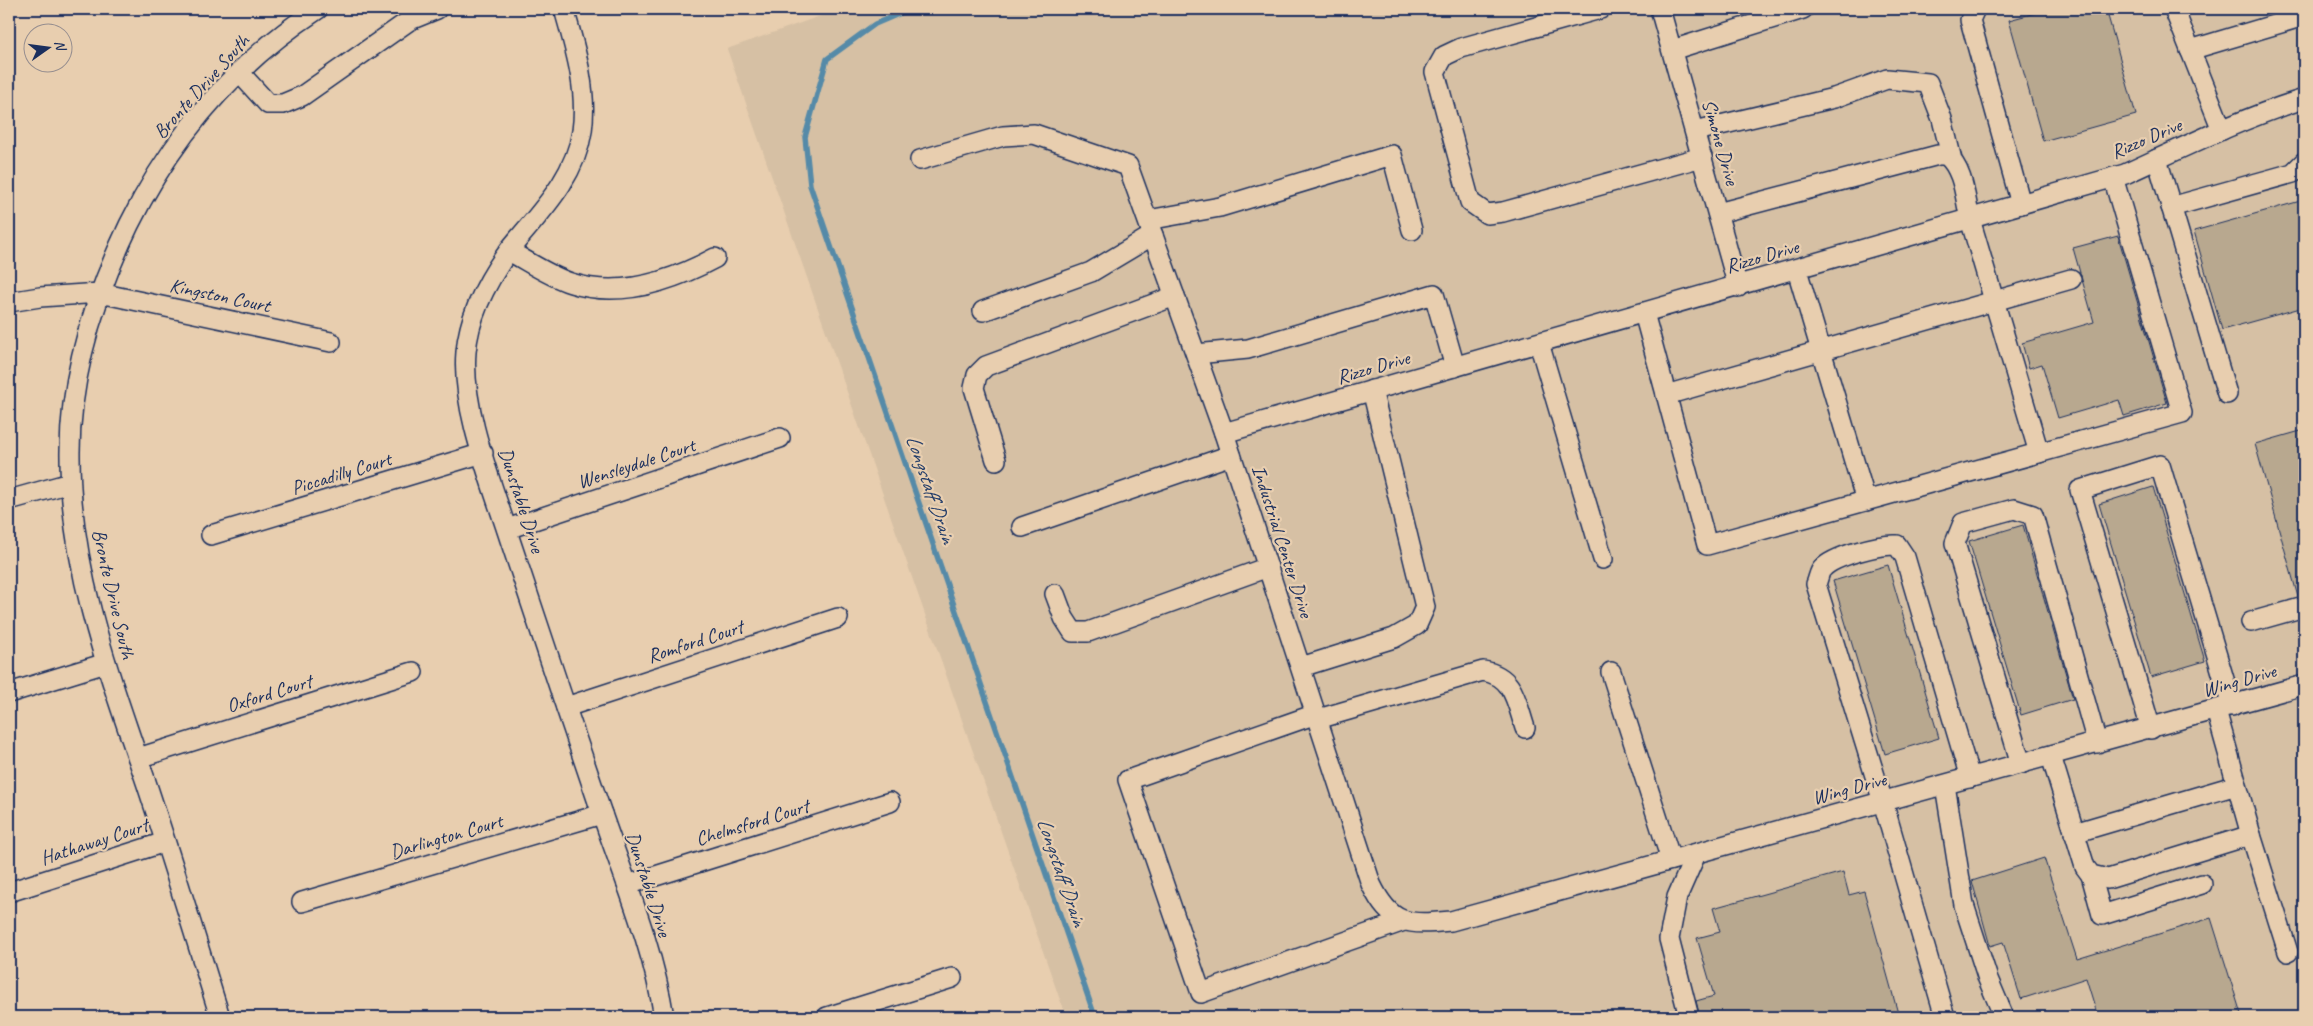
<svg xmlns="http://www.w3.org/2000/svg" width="2313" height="1026" font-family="Caveat,sans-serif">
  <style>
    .built { fill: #d6c0a4 }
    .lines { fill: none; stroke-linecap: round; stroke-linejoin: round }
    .stream { stroke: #548aa8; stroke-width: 5.5 }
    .building { fill: #b8a88f; stroke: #1b2f5e }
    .minor-casing { stroke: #1b2f5e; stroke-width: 22 }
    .minor { stroke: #e8ceaf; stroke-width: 19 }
    .labels { text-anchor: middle; stroke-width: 4.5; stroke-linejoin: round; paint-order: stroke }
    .street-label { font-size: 20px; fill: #1b2f5e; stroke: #e8ceaf }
    .water-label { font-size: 21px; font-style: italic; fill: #243e6a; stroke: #e8ceaf }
  </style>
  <rect width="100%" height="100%" fill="#e8ceaf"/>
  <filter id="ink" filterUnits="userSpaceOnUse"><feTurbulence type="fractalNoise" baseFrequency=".02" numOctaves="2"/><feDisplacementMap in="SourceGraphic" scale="10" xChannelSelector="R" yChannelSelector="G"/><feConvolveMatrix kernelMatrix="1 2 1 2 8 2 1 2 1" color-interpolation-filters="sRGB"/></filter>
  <g filter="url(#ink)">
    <!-- built -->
    <polygon class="built" points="840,9 2304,9 2304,1017 1066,1017 727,49"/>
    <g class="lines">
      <!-- stream -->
      <polyline class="stream" points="910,9 875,24 827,59 805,137 810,185 1095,1017"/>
    </g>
    <!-- building -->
    <g class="building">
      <polygon points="2050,9 2106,9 2136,115 2043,141 2009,20"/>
      <polygon points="2304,200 2304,307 2222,330 2194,231"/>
      <polygon points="2118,236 2167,403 2124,416 2119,400 2058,418 2042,364 2029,368 2022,343 2094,322 2073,248"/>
      <polygon points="2304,430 2304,596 2298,597 2255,444"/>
      <polygon points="2153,487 2205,661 2151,677 2099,504"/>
      <polygon points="2023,525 2073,699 2021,715 1969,541"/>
      <polygon points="1888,565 1939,738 1885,754 1833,581"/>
      <polygon points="2044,858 2077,959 2211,918 2242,1017 2098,1017 2086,978 2021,999 2003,942 1990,946 1972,881"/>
      <polygon points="1843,872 1849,895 1864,891 1899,1017 1700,1017 1696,1001 1714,996 1697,938 1720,932 1713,908"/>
    </g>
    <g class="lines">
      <!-- minor casing -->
      <g class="minor-casing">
        <g id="minor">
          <path d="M564,9C575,48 588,90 582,131C575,179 539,213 510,249C488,279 469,314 466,352C461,409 493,486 510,540C540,630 570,721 601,811C624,879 653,946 664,1017"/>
          <polyline points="1600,9 1461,48 1444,56 1435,72 1470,202 1487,214 1503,212 1702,157"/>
          <polyline points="1660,9 1738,287"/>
          <polyline points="1975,9 1970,20 2021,204"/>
          <polyline points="2174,9 2222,130"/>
          <polyline points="1672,50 1803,9"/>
          <polyline points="2190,50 2304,16"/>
          <polyline points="239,72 268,104 283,104 302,96 410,20 437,9"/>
          <polyline points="1695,131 1834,98 1887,79 1928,83 1942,119 1952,160"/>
          <polyline points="2157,159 2227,394"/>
          <path d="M920,160L1003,136L1034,134L1128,166L1224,433L1371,884C1391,926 1408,925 1451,921L2304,685"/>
          <polyline points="2171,207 2293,173 2304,162"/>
          <path d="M1718,213L1938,155H1946C1964,169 1965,199 1970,219L2039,453"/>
          <polyline points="1148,220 1220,207 1392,155 1412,230"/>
          <path d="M509,251C529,262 549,276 571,283C620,299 672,281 715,258"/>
          <polyline points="1797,270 1866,501"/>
          <polyline points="9,302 40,297 100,293 331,342"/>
          <polyline points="983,311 1091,272 1153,235"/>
          <polyline points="1644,313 1707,545 2182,413 2113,177"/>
          <polyline points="1539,343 1603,559"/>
          <polyline points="1196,354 1248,349 1434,294 1455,367"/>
          <polyline points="1666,395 2071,279"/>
          <path d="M1224,433L2125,174C2184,147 2242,118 2304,99"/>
          <polyline points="996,460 974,388 977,375 986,366 1175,296"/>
          <polyline points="9,500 70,483"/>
          <polyline points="1022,527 1231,455"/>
          <polyline points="507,529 780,438"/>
          <polyline points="211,535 483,453"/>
          <polyline points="1055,594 1064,618 1073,632 1088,632 1268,567"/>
          <polyline points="2251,622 2304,607"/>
          <polyline points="1301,667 1394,638 1417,625 1425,607 1372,390"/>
          <polyline points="1611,672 1671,860"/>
          <polyline points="9,693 106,663"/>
          <polyline points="566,707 838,618"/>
          <polyline points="1316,714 1128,780 1201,993 1404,921"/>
          <path d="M1318,719L1483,671C1514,676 1516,701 1525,728"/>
          <polyline points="2151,729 2080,490 2160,465 2232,706"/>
          <polyline points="2051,756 2085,867 2091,875 2108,879 2251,835 2216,710"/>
          <polyline points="138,758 413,672"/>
          <polyline points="2021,764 1955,543 1963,523 2014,509 2033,515 2097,743"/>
          <polyline points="1945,785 1964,905 1988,979 2004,1017"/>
          <polyline points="2074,833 2237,785"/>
          <polyline points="2251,835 2288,952"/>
          <polyline points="2091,875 2102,915 2202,884"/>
          <polyline points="627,885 890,802"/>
          <polyline points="9,892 165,842"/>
          <polyline points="302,902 602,814"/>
          <path d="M220,1017C196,939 172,860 146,782C110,677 70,570 70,457C69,377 95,296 129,225C173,135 234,64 318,9"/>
          <polyline points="827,1017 952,978"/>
          <polyline points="1689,1017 1669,939 1677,897 1696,854"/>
          <path d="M1945,1017L1883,802L1816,584C1818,580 1819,572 1822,569C1833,556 1880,544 1897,545L1905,557L1970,778"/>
        </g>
      </g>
      <!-- minor -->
      <use href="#minor" class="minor"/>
    </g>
  </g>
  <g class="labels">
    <!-- street labels -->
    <g class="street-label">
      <text transform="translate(201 86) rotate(-48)" y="7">Bronte Drive South</text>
      <text transform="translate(2146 138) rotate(-23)" y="7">Rizzo Drive</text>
      <text transform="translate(1721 142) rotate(74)" y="7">Simone Drive</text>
      <text transform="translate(1762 256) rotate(-16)" y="7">Rizzo Drive</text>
      <text transform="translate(220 295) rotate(12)" y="7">Kingston Court</text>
      <text transform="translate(1373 367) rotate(-16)" y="7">Rizzo Drive</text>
      <text transform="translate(636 463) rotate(-18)" y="7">Wensleydale Court</text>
      <text transform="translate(341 473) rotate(-17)" y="7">Piccadilly Court</text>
      <text transform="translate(522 500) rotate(72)" y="7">Dunstable Drive</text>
      <text transform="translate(1283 541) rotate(72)" y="7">Industrial Center Drive</text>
      <text transform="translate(114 594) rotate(77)" y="7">Bronte Drive South</text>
      <text transform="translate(695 641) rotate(-18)" y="7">Romford Court</text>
      <text transform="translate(2239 680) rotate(-16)" y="7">Wing Drive</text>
      <text transform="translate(269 693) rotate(-17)" y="7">Oxford Court</text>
      <text transform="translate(1849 788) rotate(-15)" y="7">Wing Drive</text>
      <text transform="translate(752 822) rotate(-17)" y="7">Chelmsford Court</text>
      <text transform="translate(446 836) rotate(-16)" y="7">Darlington Court</text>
      <text transform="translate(94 841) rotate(-18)" y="7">Hathaway Court</text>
      <text transform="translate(649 884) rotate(72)" y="7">Dunstable Drive</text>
    </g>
    <!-- water labels -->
    <g class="water-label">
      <text transform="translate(931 489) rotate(71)" y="7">Longstaff Drain</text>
      <text transform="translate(1062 872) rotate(71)" y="7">Longstaff Drain</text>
    </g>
  </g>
  <!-- margin -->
  <rect width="2313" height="1026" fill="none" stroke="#e8ceaf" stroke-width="30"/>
  <rect x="15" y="15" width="2283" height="996" fill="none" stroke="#1b2f5e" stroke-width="2" filter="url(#ink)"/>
  <!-- north arrow -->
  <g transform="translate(48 48) rotate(76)"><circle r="24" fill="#e8ceaf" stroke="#968e8f"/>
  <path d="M0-4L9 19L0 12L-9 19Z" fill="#1b2f5e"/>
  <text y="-8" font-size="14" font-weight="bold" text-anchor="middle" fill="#1b2f5e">N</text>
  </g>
</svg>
